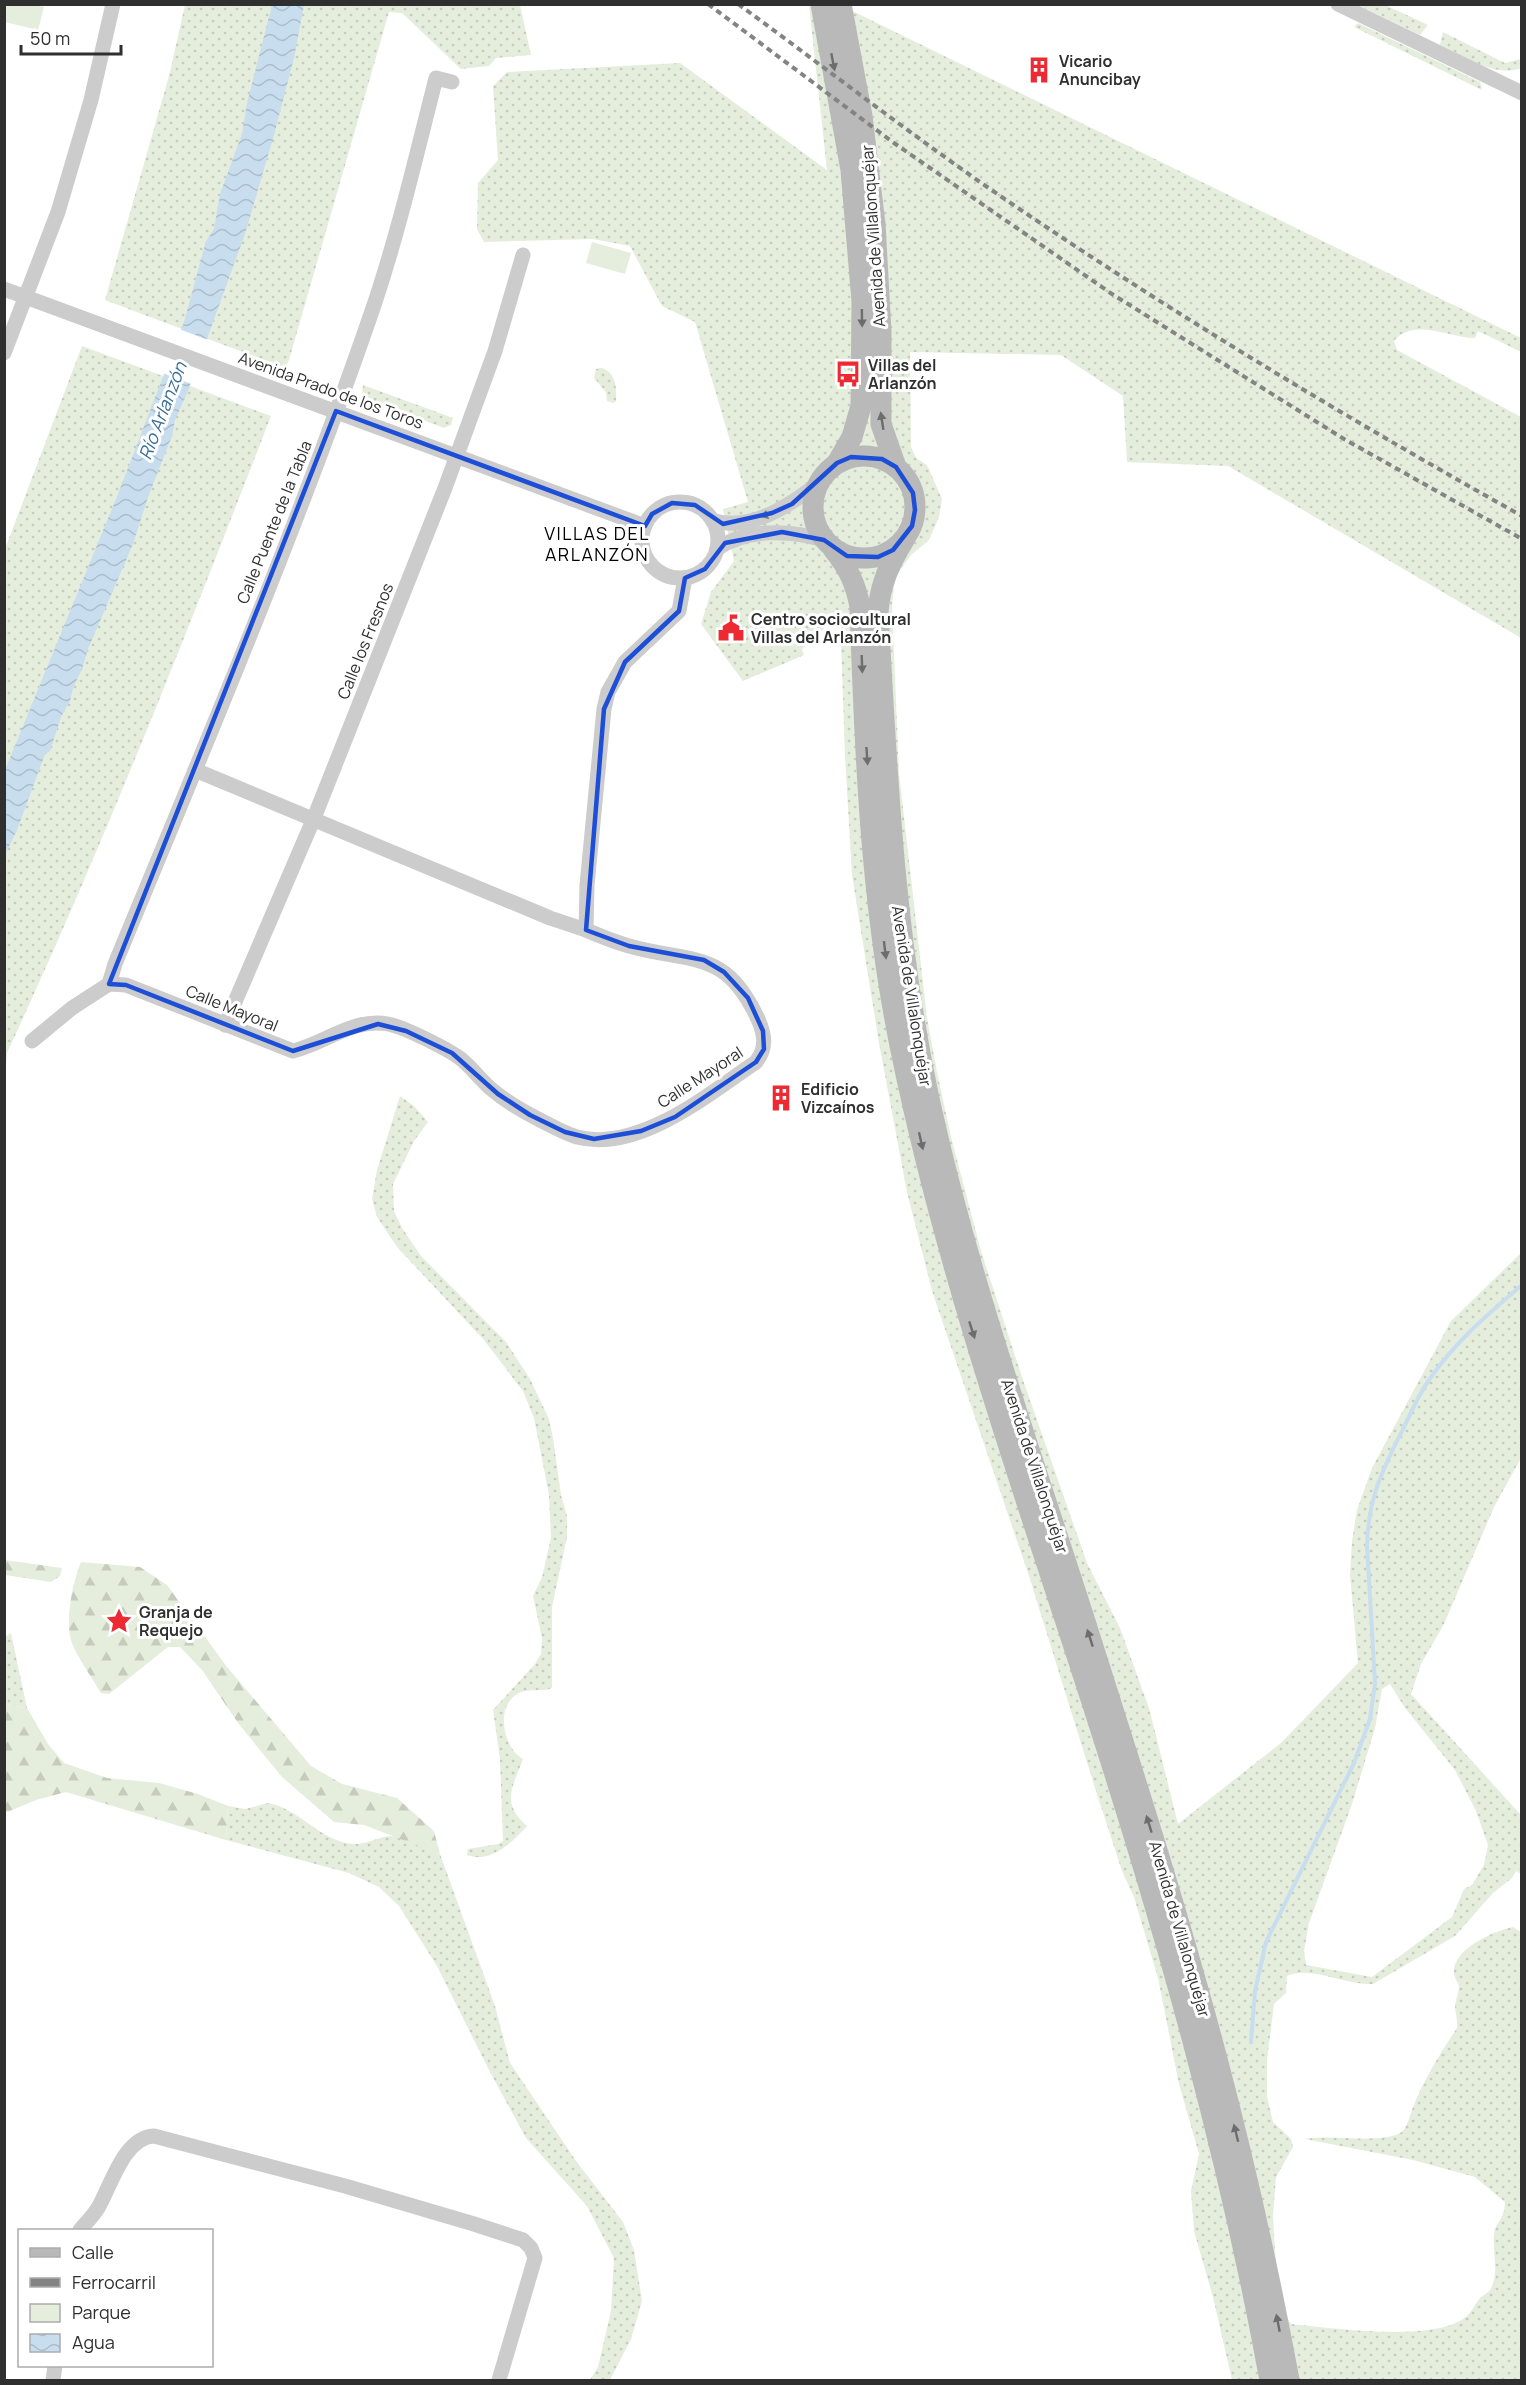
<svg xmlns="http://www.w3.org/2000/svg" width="1526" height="2385" font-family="Manrope,sans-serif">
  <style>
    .green { fill: url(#green-dots); fill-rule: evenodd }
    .forest { fill: url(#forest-firs) }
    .pitch { fill: #e5eddc }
    .water { fill: url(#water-waves) }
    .pier { fill: #fff }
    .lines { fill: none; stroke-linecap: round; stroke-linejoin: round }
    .stream { stroke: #c8ddee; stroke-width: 4 }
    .street { stroke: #ccc; stroke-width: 15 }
    .secondary { stroke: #b9b9b9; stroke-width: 21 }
    .rail { stroke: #848484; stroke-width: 4; stroke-dasharray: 6 4.5; stroke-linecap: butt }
    .oneway { fill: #6d6d6d }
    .oneway2 { fill: #767676 }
    .marked { fill: none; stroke: #1d4ed8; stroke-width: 4.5; stroke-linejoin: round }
    .labels { text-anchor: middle; stroke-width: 6; stroke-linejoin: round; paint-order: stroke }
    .poi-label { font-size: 16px; font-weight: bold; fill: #2f2f2f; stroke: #fff; text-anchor: start }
    .street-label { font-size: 16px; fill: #2f2f2f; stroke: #fff }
    .water-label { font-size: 18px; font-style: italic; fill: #396e95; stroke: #fff }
    .neighbourhood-label { font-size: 18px; letter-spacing: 1.5px; fill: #000; stroke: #fff }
  </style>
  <defs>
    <pattern id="green-dots" width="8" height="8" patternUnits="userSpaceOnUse" patternTransform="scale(1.5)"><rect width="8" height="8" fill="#e5eddc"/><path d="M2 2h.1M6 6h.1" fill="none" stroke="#c5ccbd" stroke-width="1.8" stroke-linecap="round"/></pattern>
    <pattern id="forest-firs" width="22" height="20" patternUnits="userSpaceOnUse" patternTransform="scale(1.5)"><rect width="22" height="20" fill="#e5eddc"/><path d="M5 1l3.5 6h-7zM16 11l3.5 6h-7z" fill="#c5ccbd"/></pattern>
    <pattern id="water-waves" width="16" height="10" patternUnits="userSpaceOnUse" patternTransform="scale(1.5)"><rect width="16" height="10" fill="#c8ddee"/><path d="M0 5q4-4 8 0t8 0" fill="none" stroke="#acbecc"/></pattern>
  </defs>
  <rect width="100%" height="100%" fill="#fff"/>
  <!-- green -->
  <g class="green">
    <polygon points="185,5 520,5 531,55 496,58 489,66 461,69 402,13 389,12 289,360 285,368 105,300 169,76"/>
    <path d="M809,5H840L1521,338V352L1478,331L1475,338C1449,338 1414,317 1394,341L1397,350L1521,417V638L1228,466L1127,462L1123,396L1061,355L910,352L911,447L916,458L927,465L942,499L939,517L929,540L911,555L895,577L892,605L899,773L927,1018L937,1072L951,1137L981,1251L1023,1380L1087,1563L1120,1628L1149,1708L1178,1824L1282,1742L1358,1663L1350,1575L1352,1541L1357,1510L1372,1468L1451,1321L1521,1253V1458L1494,1507L1444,1624L1421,1664L1411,1694L1521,1815V1874L1516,1871L1512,1878L1493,1893L1455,1936L1373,1984C1346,1986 1311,1965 1287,1976L1286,1993L1274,2004L1267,2060V2097L1273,2122L1291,2139L1293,2147L1276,2177L1273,2216L1276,2269L1285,2315L1291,2324C1331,2328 1429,2342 1463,2319C1473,2312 1473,2306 1480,2298C1483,2295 1488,2293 1490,2290C1500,2273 1492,2253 1494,2235C1494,2223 1505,2220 1505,2202L1475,2177L1413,2160L1305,2139C1334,2134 1369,2143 1396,2135C1406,2132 1408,2121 1411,2113C1420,2086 1441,2052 1457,2028C1458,2019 1455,2013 1455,2005C1456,1999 1459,1992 1459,1986C1458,1982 1454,1978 1454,1973C1452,1949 1494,1931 1513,1927L1521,1932V2380H1232L1213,2297L1194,2231L1191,2191L1199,2154L1179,2084L1158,1978L1134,1897L1122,1871L1095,1788L1029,1576L932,1291L907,1192L879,1043L852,875L845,756L840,613L802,649L804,655L743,681L701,624L711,592L734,561L723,509L748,502L695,322L662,306L630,246L593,239L484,242L477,229L478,183L498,160L493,86L507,72L680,63L827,170ZM1390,1684L1405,1708L1455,1770L1476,1811L1488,1845L1484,1865L1472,1885L1464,1889L1452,1917L1372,1977L1306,1965L1304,1951L1309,1923L1352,1804L1375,1728L1382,1689Z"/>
    <polygon points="1358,5 1385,5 1428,25 1420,35"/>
    <polygon points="1358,23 1480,82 1482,90 1354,27"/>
    <path d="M1443,32L1505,63L1521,59V68C1495,78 1464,56 1440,45Z"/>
    <path d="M82,346L271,416C188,630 104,844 7,1053L5,1079V549Z"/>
    <path d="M602,368C616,373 617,388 616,401L613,403L607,401L606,392L594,378L596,369Z"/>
    <polygon points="363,385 453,418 451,425 444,428 365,398 362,394"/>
    <path d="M400,1096L414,1106L428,1122L414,1141L393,1184L394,1211L402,1228L421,1256L506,1342L530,1379L549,1419L553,1438L561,1495L567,1516V1537L552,1607V1688C543,1692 529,1688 519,1693C495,1705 502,1747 523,1759C513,1787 500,1802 527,1826C513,1842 490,1864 467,1855L468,1849L498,1844L503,1841L500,1759L493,1710L535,1664L541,1654L542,1638L533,1596L542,1577L551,1538L549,1495L534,1418L523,1391L484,1340L397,1247L377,1217L372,1199L377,1170Z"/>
    <polygon points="11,1633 27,1708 7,1705 5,1708 5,1637"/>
    <path d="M268,1803C297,1808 316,1836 346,1843C365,1847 375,1837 391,1836C402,1836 428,1850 440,1854L495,2006L510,2063L576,2161L623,2222L634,2250L642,2301L631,2339L610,2380H590L598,2367L611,2311L614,2258L587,2206L526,2138L490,2072L437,1966L399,1906L379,1887L349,1873L226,1840L228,1806L245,1809Z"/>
  </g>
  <!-- forest -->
  <g class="forest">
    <polygon points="5,1560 62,1568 60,1576 51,1582 5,1575"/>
    <path d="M81,1562L140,1567L167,1585L227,1667L311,1766L342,1784L397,1798L434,1831L440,1854L364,1825L334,1822L282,1777L238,1723L202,1670L180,1647H168L109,1694L101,1693C93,1679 75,1654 71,1640C65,1619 73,1581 81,1562Z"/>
    <polygon points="7,1705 27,1708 48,1744 64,1763 107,1778 159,1783 198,1794 228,1806 226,1840 66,1792 36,1800 5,1813 4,1708"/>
  </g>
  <!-- pitch -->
  <g class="pitch">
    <polygon points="5,4 33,5 44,7 38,30 5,22"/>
    <polygon points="592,242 631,253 625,274 586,263"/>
  </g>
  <!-- water -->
  <polygon class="water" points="272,5 304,5 294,58 274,135 245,234 188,391 175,420 172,436 148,497 133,544 88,649 82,669 73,688 70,701 61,717 50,751 45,754 17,830 5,855 5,770 118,494 184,322 206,241 214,229 220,194 242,134 247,103"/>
  <!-- pier -->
  <polygon class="pier" points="179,329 211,341 194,385 163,373"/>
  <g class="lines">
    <!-- stream -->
    <path class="stream" d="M1251,2042L1255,1991L1266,1942L1354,1763L1370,1719L1375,1683L1367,1546C1368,1502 1380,1475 1399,1437C1409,1418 1417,1397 1429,1380C1454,1343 1488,1314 1522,1285"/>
    <!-- street -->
    <g class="street">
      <polyline points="1338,4 1522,93"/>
      <polyline points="4,289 645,526"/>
      <polyline points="4,353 58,212 91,100 113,4"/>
      <circle cx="680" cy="540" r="38"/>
      <path d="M712,520C749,533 791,505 818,483"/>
      <path d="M717,549C746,528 791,530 824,540"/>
      <polyline points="195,770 550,918 586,930"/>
      <path d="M109,984L115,964C204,748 296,532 372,311C398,235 416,156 436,78L452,82"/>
      <polyline points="225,1025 314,818 445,488 495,351 523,255"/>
      <path d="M32,1041L72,1008L109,984L126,985L293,1051C324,1044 354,1017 388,1024C404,1027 448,1049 461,1059C472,1068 480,1079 490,1088C505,1101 522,1111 540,1120C552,1126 564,1133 577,1137C638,1153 709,1094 756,1062C767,1048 765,1035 758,1019C725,948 693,964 629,946C615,942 600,936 586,930L587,885L604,709L608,692L625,662L679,611L685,578"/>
      <path d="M80,2230C86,2223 93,2216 98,2208C111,2186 124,2137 154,2136L345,2186L474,2224L523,2240L531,2248L535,2258L499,2380"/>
      <polyline points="53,2380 55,2366"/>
    </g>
    <!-- secondary -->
    <g class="secondary">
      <polyline points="821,4 851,170 862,301 861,406 852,437 837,463"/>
      <polyline points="841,4 862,116 875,224 881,331 881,424 896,467"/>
      <circle cx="864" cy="507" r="51"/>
      <path d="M904,540C890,563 880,584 878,612C887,777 894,933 928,1094C966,1270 1027,1441 1082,1612C1129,1760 1177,1908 1217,2059C1245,2165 1269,2272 1289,2380"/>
      <path d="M833,549C848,567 856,584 860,607C865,757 871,908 902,1055C949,1283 1028,1502 1099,1724C1168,1939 1229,2157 1270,2380"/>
    </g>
    <!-- rail -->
    <g class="rail">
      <polyline points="708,4 894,143 1112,294 1344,439 1522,539"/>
      <path d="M738,4C823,66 906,131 993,191C1164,308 1341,415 1522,516"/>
    </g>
  </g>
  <!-- one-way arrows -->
  <defs><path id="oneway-solid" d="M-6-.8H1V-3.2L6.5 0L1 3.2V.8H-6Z" transform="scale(1.5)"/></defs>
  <g class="oneway">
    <use href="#oneway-solid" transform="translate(833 62) rotate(79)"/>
    <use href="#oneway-solid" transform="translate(862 318) rotate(89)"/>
    <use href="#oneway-solid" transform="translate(882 421) rotate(-99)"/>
    <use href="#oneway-solid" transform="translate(862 664) rotate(88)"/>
    <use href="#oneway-solid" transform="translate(867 756) rotate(86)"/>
    <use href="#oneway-solid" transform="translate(885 950) rotate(83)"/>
    <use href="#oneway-solid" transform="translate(921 1141) rotate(77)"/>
    <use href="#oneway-solid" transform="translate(972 1330) rotate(72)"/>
    <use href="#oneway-solid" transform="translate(1090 1638) rotate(-108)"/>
    <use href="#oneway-solid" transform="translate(1149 1824) rotate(-107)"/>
    <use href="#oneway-solid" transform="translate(1236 2133) rotate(-104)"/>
    <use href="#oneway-solid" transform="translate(1278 2323) rotate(-101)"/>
  </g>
  <use class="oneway2" href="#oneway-solid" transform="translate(769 514) rotate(162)"/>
  <!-- marked area -->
  <path class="marked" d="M336,411L645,526L652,514L672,503L695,505L723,524L772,513L792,504L837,463L851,457L882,459L896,467L913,493L915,510L912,526L893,550L878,557L847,556L824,540L782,532L725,543L705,569L685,578L679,611L625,662L604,709L586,930L629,946L704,960L724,972L748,998L763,1031L764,1049L756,1062L675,1117L641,1131L594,1139L565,1132L530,1115L498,1094L452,1053L406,1031L378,1024L293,1051L126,985L109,984Z"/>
  <!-- icons -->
  <defs>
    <g id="building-bare" transform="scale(2.07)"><path d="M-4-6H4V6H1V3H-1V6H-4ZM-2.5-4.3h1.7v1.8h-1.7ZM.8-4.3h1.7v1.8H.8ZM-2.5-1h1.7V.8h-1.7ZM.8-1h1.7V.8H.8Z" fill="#ed2a31" stroke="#fff" stroke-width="2.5" paint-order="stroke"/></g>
    <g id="bus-bare" transform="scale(2.07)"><path d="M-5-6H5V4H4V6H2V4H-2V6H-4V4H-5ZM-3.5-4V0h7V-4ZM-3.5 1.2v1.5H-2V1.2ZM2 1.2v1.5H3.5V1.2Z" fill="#ed2a31" stroke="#fff" stroke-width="2.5" paint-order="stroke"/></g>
    <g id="civic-bare" transform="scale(2.07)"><path d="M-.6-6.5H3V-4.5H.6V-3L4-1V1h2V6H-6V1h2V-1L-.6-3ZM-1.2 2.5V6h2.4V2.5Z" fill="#ed2a31" stroke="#fff" stroke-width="2.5" paint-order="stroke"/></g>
    <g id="sight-bare" transform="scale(2.07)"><path d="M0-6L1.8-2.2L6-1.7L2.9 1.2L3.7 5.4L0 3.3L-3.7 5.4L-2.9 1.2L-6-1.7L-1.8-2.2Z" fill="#ed2a31" stroke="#fff" stroke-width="2.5" paint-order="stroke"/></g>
  </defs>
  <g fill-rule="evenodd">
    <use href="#building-bare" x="1039" y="70"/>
    <use href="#bus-bare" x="848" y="374"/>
    <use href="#civic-bare" x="731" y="628"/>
    <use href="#building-bare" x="781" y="1098"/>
    <use href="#sight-bare" x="119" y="1621"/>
  </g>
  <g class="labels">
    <!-- poi labels -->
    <g class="poi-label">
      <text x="1059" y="67">Vicario<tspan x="1059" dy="18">Anuncibay</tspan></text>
      <text x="868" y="371">Villas del<tspan x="868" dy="18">Arlanzón</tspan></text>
      <text x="751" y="625">Centro sociocultural<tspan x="751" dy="18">Villas del Arlanzón</tspan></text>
      <text x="801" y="1095">Edificio<tspan x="801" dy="18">Vizcaínos</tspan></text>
      <text x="139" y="1618">Granja de<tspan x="139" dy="18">Requejo</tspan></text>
    </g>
    <!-- street labels -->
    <g class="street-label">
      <text transform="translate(873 236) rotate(-94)" y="6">Avenida de Villalonquéjar</text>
      <text transform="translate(331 390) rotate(20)" y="6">Avenida Prado de los Toros</text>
      <text transform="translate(274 522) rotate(-68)" y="6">Calle Puente de la Tabla</text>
      <text transform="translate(365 641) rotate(-68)" y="6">Calle los Fresnos</text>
      <text transform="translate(912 996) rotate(81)" y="6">Avenida de Villalonquéjar</text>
      <text transform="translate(232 1008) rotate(22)" y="6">Calle Mayoral</text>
      <text transform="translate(700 1077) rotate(-33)" y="6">Calle Mayoral</text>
      <text transform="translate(1035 1466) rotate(72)" y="6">Avenida de Villalonquéjar</text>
      <text transform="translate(1180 1929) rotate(74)" y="6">Avenida de Villalonquéjar</text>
    </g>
    <!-- water labels -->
    <g class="water-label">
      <text transform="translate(163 411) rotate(-69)" y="6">Río Arlanzón</text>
    </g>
    <!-- neighbourhood labels -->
    <g class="neighbourhood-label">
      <text x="597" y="540">VILLAS DEL<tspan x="597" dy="21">ARLANZÓN</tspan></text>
    </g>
  </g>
  <!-- border -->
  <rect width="1526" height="2385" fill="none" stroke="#2f2f2f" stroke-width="12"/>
  <!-- legend -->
  <rect x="18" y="2229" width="195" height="138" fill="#ffffff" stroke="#acacac" stroke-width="1.5"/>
  <rect x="30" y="2248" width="30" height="9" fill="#b9b9b9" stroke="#acacac" stroke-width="1.5"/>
  <text x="72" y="2259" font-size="18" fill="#2f2f2f">Calle</text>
  <rect x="30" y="2278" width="30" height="9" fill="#848484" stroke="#acacac" stroke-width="1.5"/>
  <text x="72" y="2289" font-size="18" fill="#2f2f2f">Ferrocarril</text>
  <rect x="30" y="2304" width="30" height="18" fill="#e5eddc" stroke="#acacac" stroke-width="1.5"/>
  <text x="72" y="2319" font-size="18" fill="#2f2f2f">Parque</text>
  <rect x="30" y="2334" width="30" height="18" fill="url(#water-waves)" stroke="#acacac" stroke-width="1.5"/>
  <text x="72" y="2349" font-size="18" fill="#2f2f2f">Agua</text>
  <!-- scale -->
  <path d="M21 45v9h100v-9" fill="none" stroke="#2f2f2f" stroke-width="3"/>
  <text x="30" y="45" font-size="18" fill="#2f2f2f" stroke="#ffffff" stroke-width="4.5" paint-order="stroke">50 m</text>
</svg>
